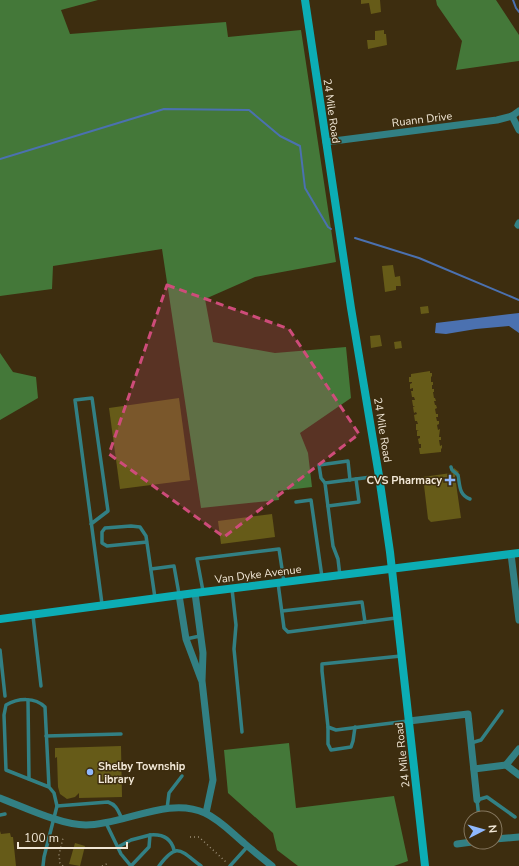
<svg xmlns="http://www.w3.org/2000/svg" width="519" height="866" font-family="'Nunito Sans',sans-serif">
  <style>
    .forest { fill: #447839 }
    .water { fill: #4b71b0 }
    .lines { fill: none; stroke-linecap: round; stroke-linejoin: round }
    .stream { stroke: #4b71b0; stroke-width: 2 }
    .building { fill: #665b18 }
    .path { stroke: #998c74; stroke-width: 1.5; stroke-dasharray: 1 3; stroke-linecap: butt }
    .lane { stroke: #328084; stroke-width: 3.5 }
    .street { stroke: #328084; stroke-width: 7 }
    .secondary { stroke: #0cadb4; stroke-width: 8 }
    .marked { fill: #ce4c7a; fill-opacity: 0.2; stroke: #ce4c7a; stroke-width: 3; stroke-dasharray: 8 5; stroke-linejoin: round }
    .poi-dot { fill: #8fb8fd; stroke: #3d2d0f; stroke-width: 1.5 }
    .labels { text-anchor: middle; stroke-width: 3; stroke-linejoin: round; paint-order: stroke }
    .street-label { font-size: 11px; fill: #f1e7d6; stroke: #3d2d0f }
    .poi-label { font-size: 11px; font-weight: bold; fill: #f1e7d6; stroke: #3d2d0f; text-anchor: end }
  </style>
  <rect width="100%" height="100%" fill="#3d2d0f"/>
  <!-- forest -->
  <g class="forest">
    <polygon points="0,0 98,0 61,10 70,34 226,22 228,37 301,30 336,262 255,277 205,299 213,342 275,353 346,347 351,398 300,433 308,453 312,487 278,491 279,500 201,508 162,249 53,266 52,289 0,296"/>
    <polygon points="436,0 496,0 519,35 519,61 456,70 462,41 437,5"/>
    <polygon points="0,353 13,372 36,377 38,398 0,420"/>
    <polygon points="289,743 296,808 394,796 408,861 394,866 298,866 277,850 273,833 228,793 224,750"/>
  </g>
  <!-- water -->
  <polygon class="water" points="519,313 519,333 509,326 476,329 446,334 435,333 436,323"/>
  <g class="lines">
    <!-- stream -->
    <g class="stream">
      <polyline points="513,0 516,8 519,12"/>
      <polyline points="0,159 164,109 249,110 280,136 300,146 305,188 328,227 331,229"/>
      <polyline points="355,238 419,258 519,300"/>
    </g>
  </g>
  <!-- building -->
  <g class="building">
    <polygon points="361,0 380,0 381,12 371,14 369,3 361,4"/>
    <polygon points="384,30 384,34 386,34 387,45 368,49 367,40 375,40 375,31"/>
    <polygon points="393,265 395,277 400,276 401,286 396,286 396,290 385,292 382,266"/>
    <polygon points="428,306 429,313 421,314 420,307"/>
    <polygon points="380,335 382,346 371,348 370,336"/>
    <polygon points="401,341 402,348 395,349 394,342"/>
    <polygon points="430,371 430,373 432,373 432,376 431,377 431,382 433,382 433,385 432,385 432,389 434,389 434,392 433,392 434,398 435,398 436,401 434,401 435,405 436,405 437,408 435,409 436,414 438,414 438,417 436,417 437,421 439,421 439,424 437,425 438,430 440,429 439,437 441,437 441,440 439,440 440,446 442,445 442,448 441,449 441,452 422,454 420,454 419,448 421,448 421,444 419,444 418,439 420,438 420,436 417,436 417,431 419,431 416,430 416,424 418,424 417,421 415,421 414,415 417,414 416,412 414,413 413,407 415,406 413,406 412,400 415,400 414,397 412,397 411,391 413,391 413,388 410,389 410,384 412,383 412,382 409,382 409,377 411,377 411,374"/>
    <polygon points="179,398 190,480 120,489 109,408"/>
    <polygon points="454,468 459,472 455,476 461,518 431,522 428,519 423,477 451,473"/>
    <polygon points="272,514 275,537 221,544 218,521"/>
    <polygon points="121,746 122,797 79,798 79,793 75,797 67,799 60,794 58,787 57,757 55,758 55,748"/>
    <polygon points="0,831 1,834 10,833 11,837 13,837 16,866 0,866"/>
    <polygon points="75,843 85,846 80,866 69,864"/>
  </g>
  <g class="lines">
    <!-- path -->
    <g class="path">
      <polyline points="190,837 199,837 226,862"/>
      <polyline points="63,866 60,863 59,855 63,838"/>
      <polyline points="102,866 109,863"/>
    </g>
    <!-- lane -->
    <g class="lane">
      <path d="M451,467L452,470L458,475C460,486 459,495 470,499"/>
      <polyline points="325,483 321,478 319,465 348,461 350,480"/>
      <polyline points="296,502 311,500 322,577"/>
      <polyline points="328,506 359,502 356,479"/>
      <polyline points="91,524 108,511 92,398 75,400 102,604"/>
      <polyline points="147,542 107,546 102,543 102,532 105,528 131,526 140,527 146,536 155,598"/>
      <polyline points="151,569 174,566 179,594"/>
      <polyline points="340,576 338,559 333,546 325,483 379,476"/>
      <polyline points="278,583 284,628 288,632 396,618"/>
      <polyline points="232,589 236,625 234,649 242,732"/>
      <polyline points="203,591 197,559 279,549 284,582"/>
      <polyline points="282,611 362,602 365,622"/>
      <polyline points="33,616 41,686"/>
      <polyline points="186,639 200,636"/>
      <polyline points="0,650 5,696"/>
      <polyline points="401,656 322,664 322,671 328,727 336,730 408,721"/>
      <polyline points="28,700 29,779"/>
      <polyline points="328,727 328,744 331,750 351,747 353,741 355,727"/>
      <polyline points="46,736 121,734"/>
      <polyline points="471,743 481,740 502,711"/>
      <path d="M57,806L108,802C117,805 118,811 122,819"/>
      <polyline points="167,809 169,793 182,776"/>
      <polyline points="0,815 5,814"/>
      <polyline points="479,818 477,800 487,797 515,817"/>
      <polyline points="106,823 121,854 131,866"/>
      <polyline points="118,847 131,840 150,835"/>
      <path d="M43,866L44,857L57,806L54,793L49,787L45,707C35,697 18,698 6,705L4,715L6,770L49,787"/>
      <path d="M131,866L149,847L150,835C162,834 171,838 174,850"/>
      <path d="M159,866C177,842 180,850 201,866"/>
      <polyline points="230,866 248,846"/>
    </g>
    <!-- street -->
    <g class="street">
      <polyline points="512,116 519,130"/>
      <polyline points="326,142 497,120 512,116 519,111"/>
      <polyline points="518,225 519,223"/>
      <polyline points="511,554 519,620"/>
      <polyline points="195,593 203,653 202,681 213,780 206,813"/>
      <polyline points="179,595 186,639 201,679"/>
      <polyline points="409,721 468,714 477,800"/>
      <polyline points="519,749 506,765 519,775"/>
      <polyline points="474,769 506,765"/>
      <path d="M0,798C24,807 61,825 86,825C124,825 168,796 205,813C220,820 231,832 244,843C253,851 262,858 272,866"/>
      <polyline points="495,839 519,837"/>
      <polyline points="457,844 472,842"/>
    </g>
    <!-- secondary -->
    <g class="secondary">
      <polyline points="305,0 351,308 379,476 390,552 425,866"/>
      <polyline points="0,619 195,593 519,553"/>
    </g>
  </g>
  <!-- marked area -->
  <path class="marked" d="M167,285L289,329L359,434L224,537L109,454Z"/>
  <!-- markers -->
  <g class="poi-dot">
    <path d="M448 474h4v4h4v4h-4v4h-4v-4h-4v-4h4z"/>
    <circle cx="90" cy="772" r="4"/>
  </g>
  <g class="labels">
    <!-- street labels -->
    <g class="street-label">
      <text transform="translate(332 111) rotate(82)" y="4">24 Mile Road</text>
      <text transform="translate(422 119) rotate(-7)" y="4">Ruann Drive</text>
      <text transform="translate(383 430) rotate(81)" y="4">24 Mile Road</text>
      <text transform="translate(258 574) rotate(-7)" y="4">Van Dyke Avenue</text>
      <text transform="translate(402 755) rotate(-96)" y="4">24 Mile Road</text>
    </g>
    <!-- poi labels -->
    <g class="poi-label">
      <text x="442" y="484">CVS Pharmacy</text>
      <text x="98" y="770" text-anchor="start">Shelby Township<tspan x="98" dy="13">Library</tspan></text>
    </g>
  </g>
  <!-- north arrow -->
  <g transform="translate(483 830) rotate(84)"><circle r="19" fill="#3d2d0f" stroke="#85775f"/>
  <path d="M0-3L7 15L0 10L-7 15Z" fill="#8fb8fd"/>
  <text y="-6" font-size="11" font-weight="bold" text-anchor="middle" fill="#f1e7d6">N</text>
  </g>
  <!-- scale -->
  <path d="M18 842v6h109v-6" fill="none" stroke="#f1e7d6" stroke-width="2"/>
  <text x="24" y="842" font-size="12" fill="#f1e7d6" stroke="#3d2d0f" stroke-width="3" paint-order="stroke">100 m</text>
</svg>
